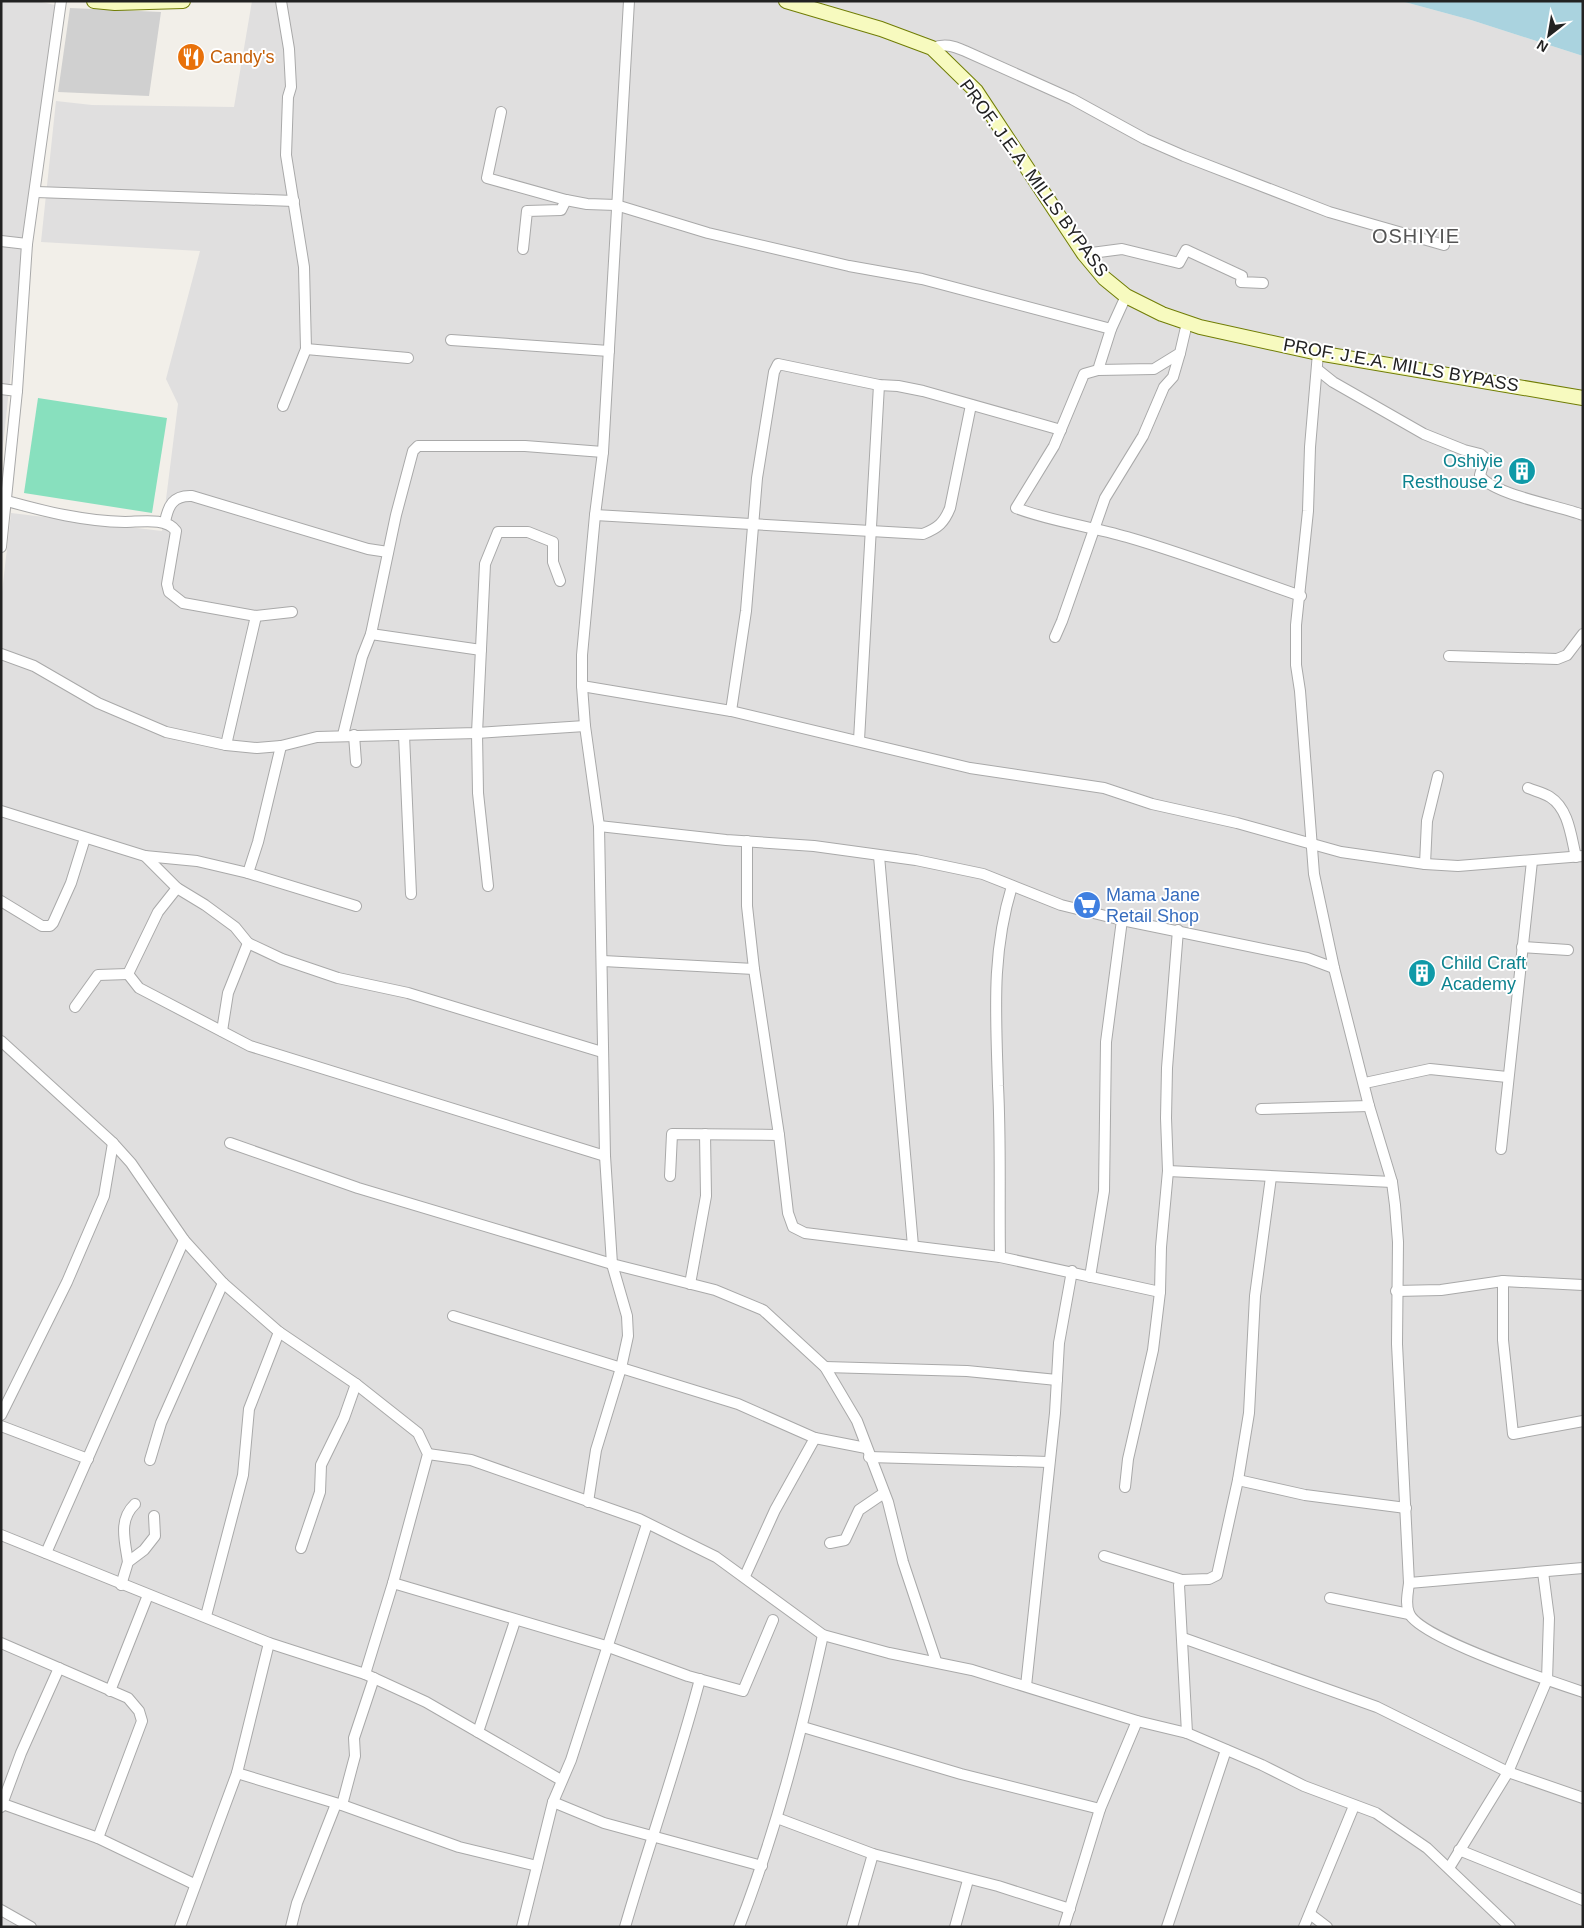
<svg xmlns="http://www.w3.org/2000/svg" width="1584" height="1928" font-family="Helvetica,sans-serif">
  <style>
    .residential { fill: #e0dfdf }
    .religious { fill: #d0d0d0 }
    .pitch { fill: #88e0be }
    .water { fill: #aad3df }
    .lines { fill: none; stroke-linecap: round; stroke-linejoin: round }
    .street-casing { stroke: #a9a9a9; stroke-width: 12 }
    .secondary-casing { stroke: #707d05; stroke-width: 16 }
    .street { stroke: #fff; stroke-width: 10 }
    .secondary { stroke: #f7fabf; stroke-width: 14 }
    .labels { text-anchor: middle; stroke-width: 4; stroke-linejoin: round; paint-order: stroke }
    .food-label { font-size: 18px; fill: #c56008; stroke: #fff; text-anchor: start }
    .street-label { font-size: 18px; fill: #222; stroke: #fff }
    .culture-label { font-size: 18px; fill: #0d838f; stroke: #fff; text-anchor: end }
    .shop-label { font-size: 18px; fill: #366cbe; stroke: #fff; text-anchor: start }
    .quarter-label { font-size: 20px; letter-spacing: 1px; fill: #555; stroke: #fff }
  </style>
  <rect width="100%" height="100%" fill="#f2efe9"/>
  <!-- residential -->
  <g class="residential">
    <polygon points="1,1 37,1 55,5 23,259 1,464"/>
    <polygon points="252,1 1401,1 1471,20 1583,56 1583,1927 1,1927 1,601 11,513 162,531 178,404 166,379 200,251 41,242 56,101 92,105 234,107"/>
  </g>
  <!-- religious -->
  <polygon class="religious" points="70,8 161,12 149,96 58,92"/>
  <!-- pitch -->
  <polygon class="pitch" points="38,398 167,418 152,513 24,493"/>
  <!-- water -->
  <polygon class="water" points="1401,1 1583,1 1583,56 1471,20"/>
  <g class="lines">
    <!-- street casing -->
    <g class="street-casing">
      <g id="street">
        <polyline points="281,1 289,49 291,87 288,97 286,155 304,267 306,349 283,406"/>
        <path d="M932,48C945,43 953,46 965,51L1072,99L1145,139L1184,156L1329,212L1444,245"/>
        <polyline points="501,112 487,178 566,200 587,204 616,205 708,233 849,266 922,279 1111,329"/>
        <polyline points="36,192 294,201"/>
        <polyline points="1,241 27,244"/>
        <polyline points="523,249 527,211 561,210 566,200"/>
        <polyline points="1084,254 1122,249 1179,263 1186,250 1242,276 1241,282 1263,283"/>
        <path d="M1126,296L1111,329L1098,370L1084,374L1054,446L1016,508C1053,522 1090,526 1127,537C1186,554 1243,576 1301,596"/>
        <polyline points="451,340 609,351"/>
        <polyline points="306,349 408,358"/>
        <path d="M1318,353L1310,447L1308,511L1296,625V665L1300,691L1314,874L1334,968L1369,1106L1392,1182L1395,1205L1398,1242L1397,1344L1409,1583C1408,1592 1405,1604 1409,1613C1419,1638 1553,1682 1583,1692"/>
        <polyline points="1098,370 1154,369 1180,353 1187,323"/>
        <path d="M1318,370L1333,382L1424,434L1464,450L1480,454L1485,458L1480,475C1490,494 1560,506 1583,515"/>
        <polyline points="1,389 17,391"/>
        <path d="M7,501C47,512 83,521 125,522C140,522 166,517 176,531L167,584L169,592L183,603L256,616L292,612"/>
        <path d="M595,515L923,534C938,528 944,523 950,508L971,405"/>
        <path d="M165,522C168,506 173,495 192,496L368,549L388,552"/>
        <polyline points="1,547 17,391 27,244 61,1"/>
        <polyline points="371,634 481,650"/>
        <polyline points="1055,637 1062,621 1105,498 1143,436 1164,387 1173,377 1180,353"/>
        <polyline points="1,654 34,666 98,703 166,732 226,745 257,748 281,746 317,737 477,733 585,726"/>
        <polyline points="1449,656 1557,659 1567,655 1583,634"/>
        <polyline points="582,686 731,711 970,768 1104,788 1152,804 1237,823 1341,852 1425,864 1458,866 1583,856"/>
        <polyline points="731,711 746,611 757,478 774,372 778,364 879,385 898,386 923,391 1061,430"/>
        <polyline points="343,735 362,657 371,634 396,515 413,451 418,446 525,446 603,452"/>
        <polyline points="354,735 356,762"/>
        <polyline points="404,735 411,894"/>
        <polyline points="859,740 879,385"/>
        <polyline points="226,745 256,616"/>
        <path d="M1528,788C1535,791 1544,793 1550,797C1569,809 1571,837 1576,857"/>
        <polyline points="1,811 145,856 177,888 205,905 235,927 248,943 282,959 338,978 408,993 602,1052"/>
        <polyline points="599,826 726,840 814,846 916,860 983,874 1061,905 1122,920 1307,958 1334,968"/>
        <polyline points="747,841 747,906 754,969 779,1135 788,1213 793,1227 805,1233 1000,1257 1160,1292"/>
        <polyline points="145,856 197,861 248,873 356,906"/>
        <polyline points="879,856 913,1246"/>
        <polyline points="1425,864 1427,821 1438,776"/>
        <polyline points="248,873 258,842 281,746"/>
        <polyline points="488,886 478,793 477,733 485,564 498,532 528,532 553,542 553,562 560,581"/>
        <polyline points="177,888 158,912 128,974 139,988 250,1046 605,1156"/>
        <polyline points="1,901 42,926 50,926 53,923 71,883 85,838"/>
        <polyline points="1522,947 1568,950"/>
        <polyline points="603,961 754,969"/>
        <polyline points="75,1007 98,975 128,974"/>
        <polyline points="222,1031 228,993 248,943"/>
        <polyline points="1,1041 113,1143 131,1163 184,1240 223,1283 279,1332 356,1384 418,1433 428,1454 393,1583 365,1674"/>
        <polyline points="1365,1083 1430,1069 1507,1077"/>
        <polyline points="1261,1109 1369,1106"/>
        <polyline points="230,1143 358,1188 612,1264 715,1290 763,1310 825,1367 857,1421 888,1502 903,1562 936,1661"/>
        <polyline points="1501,1149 1532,861"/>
        <polyline points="1168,1171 1392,1182"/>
        <polyline points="670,1176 672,1134 779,1135"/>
        <path d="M1000,1257C999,1200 1001,1143 998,1086C996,1014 991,955 1012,886"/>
        <polyline points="1090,1277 1104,1191 1106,1042 1122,920"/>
        <polyline points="1503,1281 1503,1340 1513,1434 1583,1421"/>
        <polyline points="690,1284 706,1196 705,1134"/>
        <polyline points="1396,1291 1441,1290 1503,1281 1583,1285"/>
        <polyline points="453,1316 738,1404 815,1438 775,1510 745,1576"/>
        <polyline points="825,1367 967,1371 1057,1380"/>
        <polyline points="1,1415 67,1282 104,1196 113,1143"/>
        <polyline points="1,1426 88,1459"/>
        <polyline points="815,1438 866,1448"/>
        <polyline points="428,1454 471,1460 639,1519 716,1557 823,1635 889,1653 972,1670 1137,1721 1187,1733 1262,1765 1304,1786 1376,1813 1427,1848 1510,1927"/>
        <polyline points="869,1457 1049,1462"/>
        <polyline points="150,1460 161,1423 223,1283"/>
        <polyline points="1238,1480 1305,1495 1406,1508"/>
        <polyline points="1125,1487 1128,1459 1153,1350 1160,1292 1161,1247 1168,1171 1166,1118 1167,1068 1178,930"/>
        <polyline points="588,1502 596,1450 621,1368 628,1336 627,1316 612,1264 605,1156 599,826 585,726 582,686 582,655 595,515 603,452 629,1"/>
        <polyline points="1,1535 269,1643 365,1674 426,1702 561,1780"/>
        <polyline points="830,1543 845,1540 859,1510 884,1493"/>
        <polyline points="301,1548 320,1492 321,1465 344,1418 356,1384"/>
        <polyline points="46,1553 184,1240"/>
        <polyline points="1104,1556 1182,1580"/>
        <path d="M128,1562C125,1541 118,1520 135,1504"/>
        <polyline points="393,1583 606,1646 688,1676 743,1691 773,1620"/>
        <polyline points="1409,1583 1583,1568"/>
        <polyline points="121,1585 128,1562 144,1550 155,1536 154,1516"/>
        <polyline points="1330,1598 1409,1614"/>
        <polyline points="206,1616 243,1475 249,1409 279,1332"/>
        <polyline points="1183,1638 1377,1707 1508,1772 1583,1798"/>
        <polyline points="1,1643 128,1698 139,1711 142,1721 98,1838"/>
        <polyline points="1026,1686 1055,1413 1059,1343 1072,1271"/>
        <polyline points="110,1691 148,1595"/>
        <polyline points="803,1727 961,1774 1100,1809"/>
        <polyline points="478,1732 515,1621"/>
        <polyline points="1187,1733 1179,1585 1182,1580 1209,1579 1217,1575 1238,1480 1249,1413 1255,1296 1271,1177"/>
        <polyline points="237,1773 342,1805 459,1847 537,1866"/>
        <polyline points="553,1802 604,1823 762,1866"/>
        <polyline points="3,1804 98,1838 194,1884"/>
        <polyline points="342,1805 355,1756 354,1738 374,1678"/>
        <polyline points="1,1807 21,1753 59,1668"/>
        <polyline points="777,1818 873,1854 998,1886 1070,1909"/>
        <polyline points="1459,1850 1583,1900"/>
        <polyline points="1449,1868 1508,1772 1547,1680 1549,1618 1543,1572"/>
        <polyline points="1,1910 31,1927"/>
        <polyline points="1310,1914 1327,1927"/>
        <polyline points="180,1927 237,1773 269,1643"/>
        <polyline points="291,1927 297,1903 336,1804"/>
        <polyline points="522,1927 553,1802 571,1760 647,1524"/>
        <path d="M625,1927C649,1844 678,1763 700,1679"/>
        <path d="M739,1927C776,1832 801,1734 823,1635"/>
        <polyline points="852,1927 873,1854"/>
        <polyline points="955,1927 968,1880"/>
        <polyline points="1064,1927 1100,1809 1137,1721"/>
        <polyline points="1167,1927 1226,1750"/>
        <polyline points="1304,1927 1354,1806"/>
      </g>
    </g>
    <!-- secondary casing -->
    <g class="secondary-casing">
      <g id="secondary">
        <polyline points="94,1 115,3 183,1"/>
        <polyline points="786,1 881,29 932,48 976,91 1084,254 1104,278 1126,296 1162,314 1200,327 1318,353 1583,398"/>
      </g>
    </g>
    <!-- street -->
    <use href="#street" class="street"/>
    <!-- secondary -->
    <use href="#secondary" class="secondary"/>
  </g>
  <!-- icons -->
  <defs>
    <g id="restaurant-disc" transform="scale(1.4375)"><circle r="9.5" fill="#e8710a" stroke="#fff"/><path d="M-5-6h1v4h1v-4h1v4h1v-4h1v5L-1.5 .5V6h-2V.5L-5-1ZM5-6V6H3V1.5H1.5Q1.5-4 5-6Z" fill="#fff"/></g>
    <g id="building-disc" transform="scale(1.4375)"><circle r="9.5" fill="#0f9aa8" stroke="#fff"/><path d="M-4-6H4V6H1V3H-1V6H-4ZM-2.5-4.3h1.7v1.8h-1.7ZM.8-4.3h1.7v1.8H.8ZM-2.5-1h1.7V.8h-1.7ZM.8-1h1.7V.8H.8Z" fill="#fff"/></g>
    <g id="supermarket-disc" transform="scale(1.4375)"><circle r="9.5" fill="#3f7fe0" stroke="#fff"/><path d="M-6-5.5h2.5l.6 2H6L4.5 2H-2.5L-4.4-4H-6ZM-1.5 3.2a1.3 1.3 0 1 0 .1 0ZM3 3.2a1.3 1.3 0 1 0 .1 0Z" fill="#fff"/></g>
  </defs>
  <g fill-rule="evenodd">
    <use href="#restaurant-disc" x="191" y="57"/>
    <use href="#building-disc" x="1522" y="471"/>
    <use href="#supermarket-disc" x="1087" y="905"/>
    <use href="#building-disc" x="1422" y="973"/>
  </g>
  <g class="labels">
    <!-- food labels -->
    <g class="food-label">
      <text x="210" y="63">Candy's</text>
    </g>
    <!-- street labels -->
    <g class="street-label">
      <text transform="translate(1034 178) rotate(54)" y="6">PROF. J.E.A. MILLS BYPASS</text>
      <text transform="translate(1401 365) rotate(10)" y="6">PROF. J.E.A. MILLS BYPASS</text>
    </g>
    <!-- culture labels -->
    <g class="culture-label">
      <text x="1503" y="467">Oshiyie<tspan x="1503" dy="21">Resthouse 2</tspan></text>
      <text x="1441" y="969" text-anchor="start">Child Craft<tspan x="1441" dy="21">Academy</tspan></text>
    </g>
    <!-- shop labels -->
    <g class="shop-label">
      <text x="1106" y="901">Mama Jane<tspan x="1106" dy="21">Retail Shop</tspan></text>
    </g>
    <!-- quarter labels -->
    <g class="quarter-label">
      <text x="1416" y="243">OSHIYIE</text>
    </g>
  </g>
  <!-- border -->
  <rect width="1584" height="1928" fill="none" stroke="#222222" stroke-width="5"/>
  <!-- north arrow -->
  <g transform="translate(1549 35) rotate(211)" stroke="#ffffff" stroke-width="4" paint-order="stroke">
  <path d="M0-4L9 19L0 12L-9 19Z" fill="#222222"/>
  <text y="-8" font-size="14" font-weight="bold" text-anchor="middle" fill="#222222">N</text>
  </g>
</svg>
